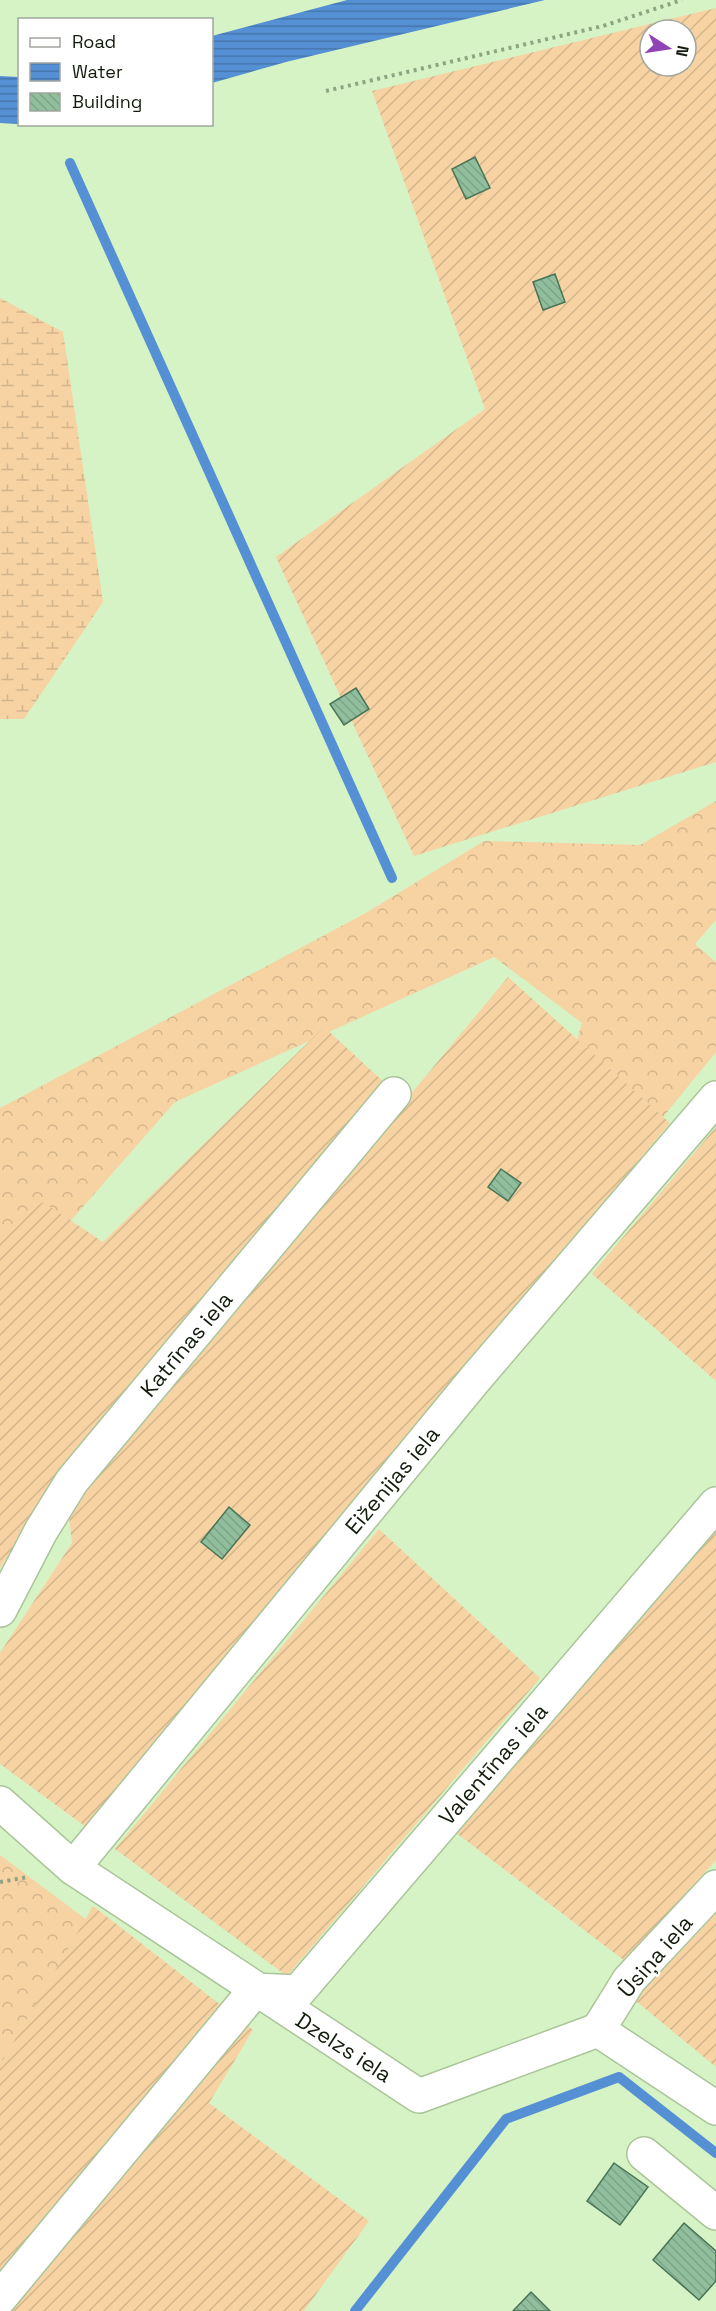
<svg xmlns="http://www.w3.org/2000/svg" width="716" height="2311" font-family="'Space Grotesk',sans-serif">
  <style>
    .forest { fill: url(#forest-crowns) }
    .wetland { fill: url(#wetland-marsh) }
    .garden { fill: url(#garden-furrows); fill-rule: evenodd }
    .water { fill: url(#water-rules) }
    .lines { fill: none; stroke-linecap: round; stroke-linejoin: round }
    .stream { stroke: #5590d5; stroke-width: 10 }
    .building { fill: url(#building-back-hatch); stroke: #487456; stroke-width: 1.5 }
    .minor-casing { stroke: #aac599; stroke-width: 36 }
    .path { stroke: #8ea481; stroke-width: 4; stroke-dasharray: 3 4.5; stroke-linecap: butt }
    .minor { stroke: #fff; stroke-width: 33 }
    .labels { text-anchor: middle; stroke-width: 4.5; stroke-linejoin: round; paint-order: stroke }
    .street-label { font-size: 22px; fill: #131d0d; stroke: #fff }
  </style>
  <defs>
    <pattern id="forest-crowns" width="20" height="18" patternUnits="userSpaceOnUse" patternTransform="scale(1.5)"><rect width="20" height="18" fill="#f7d3a4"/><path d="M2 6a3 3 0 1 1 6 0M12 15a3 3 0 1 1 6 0" fill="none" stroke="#d3b58c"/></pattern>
    <pattern id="wetland-marsh" width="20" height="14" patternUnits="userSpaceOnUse" patternTransform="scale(1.5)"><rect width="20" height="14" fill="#f7d3a4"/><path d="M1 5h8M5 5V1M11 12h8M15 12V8" fill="none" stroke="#d3b58c"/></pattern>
    <pattern id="garden-furrows" width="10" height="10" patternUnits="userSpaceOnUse" patternTransform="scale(1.5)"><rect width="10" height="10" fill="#f7d3a4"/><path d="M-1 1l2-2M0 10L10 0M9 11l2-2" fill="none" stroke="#d3b58c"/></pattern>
    <pattern id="water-rules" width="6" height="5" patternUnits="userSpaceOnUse" patternTransform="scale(1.5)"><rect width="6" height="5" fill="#5590d5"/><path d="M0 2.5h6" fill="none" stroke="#4575ab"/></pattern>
    <pattern id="building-back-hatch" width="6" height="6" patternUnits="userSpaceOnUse" patternTransform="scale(1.5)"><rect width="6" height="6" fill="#91bf9e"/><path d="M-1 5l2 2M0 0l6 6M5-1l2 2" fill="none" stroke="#7ca487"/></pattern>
  </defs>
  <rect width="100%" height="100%" fill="#d6f3c5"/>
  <!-- forest -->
  <g class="forest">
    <polygon points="716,801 716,920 695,944 716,962 716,1052 615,1176 556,1115 582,1023 494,957 175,1102 67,1225 0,1261 0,1108 364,914 484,841 640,845"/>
    <polygon points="0,1855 95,1926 0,2093"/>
  </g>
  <!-- wetland -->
  <polygon class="wetland" points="0,298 63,332 103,602 24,719 0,719"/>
  <!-- garden -->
  <g class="garden">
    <path d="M716,8V762L414,856L276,557L485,409L372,91ZM650,30H686V66H650Z"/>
    <polygon points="508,977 670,1123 86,1827 0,1764 0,1653 72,1543 68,1507"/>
    <polygon points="324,1027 386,1084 48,1492 0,1568 0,1234 43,1202 103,1242"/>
    <polygon points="716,1127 716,1381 592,1274"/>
    <polygon points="716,1526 716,1860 625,1961 455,1832"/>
    <polygon points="379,1529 540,1678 287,1976 115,1849"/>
    <polygon points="716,1903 716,2067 631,1997"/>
    <polygon points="93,1906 253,2030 209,2103 369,2221 304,2311 0,2311 0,2065"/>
  </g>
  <!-- water -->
  <g class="water">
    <polygon points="347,0 545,0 286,62 212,83 212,36"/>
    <polygon points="0,76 19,77 19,124 0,123"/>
  </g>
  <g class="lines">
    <!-- stream -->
    <g class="stream">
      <polyline points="70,163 392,878"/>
      <polyline points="355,2311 506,2119 619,2077 716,2153"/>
    </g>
  </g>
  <!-- building -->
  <g class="building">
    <polygon points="475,157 490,188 466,199 452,169"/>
    <polygon points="555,274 565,302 543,310 533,282"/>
    <polygon points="356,688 369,709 344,725 330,704"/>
    <polygon points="501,1169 521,1183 508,1201 488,1187"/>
    <polygon points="229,1507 250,1525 222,1559 201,1542"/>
    <polygon points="614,2163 648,2187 620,2225 587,2201"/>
    <polygon points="684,2223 716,2251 716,2281 699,2300 653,2260"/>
    <polygon points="531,2292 550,2311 513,2311"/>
  </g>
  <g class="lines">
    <!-- minor casing -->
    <g class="minor-casing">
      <g id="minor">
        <polyline points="0,1610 41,1531 72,1481 394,1094"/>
        <polyline points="0,1803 73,1868 419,2096 598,2030"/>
        <polyline points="73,1868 476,1378 716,1098"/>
        <polyline points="598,2030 629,1980 716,1887"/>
        <polyline points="598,2030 716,2108"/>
        <polyline points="644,2154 716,2213"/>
        <polyline points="0,2298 255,1990 298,1992 716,1504"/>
      </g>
    </g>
    <!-- path -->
    <g class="path">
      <polyline points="326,91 603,26 682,0"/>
      <polyline points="0,1882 28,1877"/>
    </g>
    <!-- minor -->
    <use href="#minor" class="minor"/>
  </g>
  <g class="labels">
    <!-- street labels -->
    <g class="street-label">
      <text transform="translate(186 1344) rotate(-50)" y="8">Katrīnas iela</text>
      <text transform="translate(392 1480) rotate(-50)" y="8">Eiženijas iela</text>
      <text transform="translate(493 1764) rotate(-49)" y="8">Valentīnas iela</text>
      <text transform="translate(655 1956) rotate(-49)" y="8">Ūsiņa iela</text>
      <text transform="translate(344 2047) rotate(33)" y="8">Dzelzs iela</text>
    </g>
  </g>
  <!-- legend -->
  <rect x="18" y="18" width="195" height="108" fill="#ffffff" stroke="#a1a59e" stroke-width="1.5"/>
  <rect x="30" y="38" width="30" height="9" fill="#ffffff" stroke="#a1a59e" stroke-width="1.5"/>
  <text x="72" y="48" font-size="18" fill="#131d0d">Road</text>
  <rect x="30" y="63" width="30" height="18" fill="url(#water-rules)" stroke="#a1a59e" stroke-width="1.5"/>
  <text x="72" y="78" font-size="18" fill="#131d0d">Water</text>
  <rect x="30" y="93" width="30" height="18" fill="url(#building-back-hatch)" stroke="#a1a59e" stroke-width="1.5"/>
  <text x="72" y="108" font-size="18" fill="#131d0d">Building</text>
  <!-- north arrow -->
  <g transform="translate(668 48) rotate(102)"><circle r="28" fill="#ffffff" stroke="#a1a59e" stroke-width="1.5"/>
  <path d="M0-4.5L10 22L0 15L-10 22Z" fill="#9043b4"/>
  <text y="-9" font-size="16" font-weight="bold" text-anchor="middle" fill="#131d0d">N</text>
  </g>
</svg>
